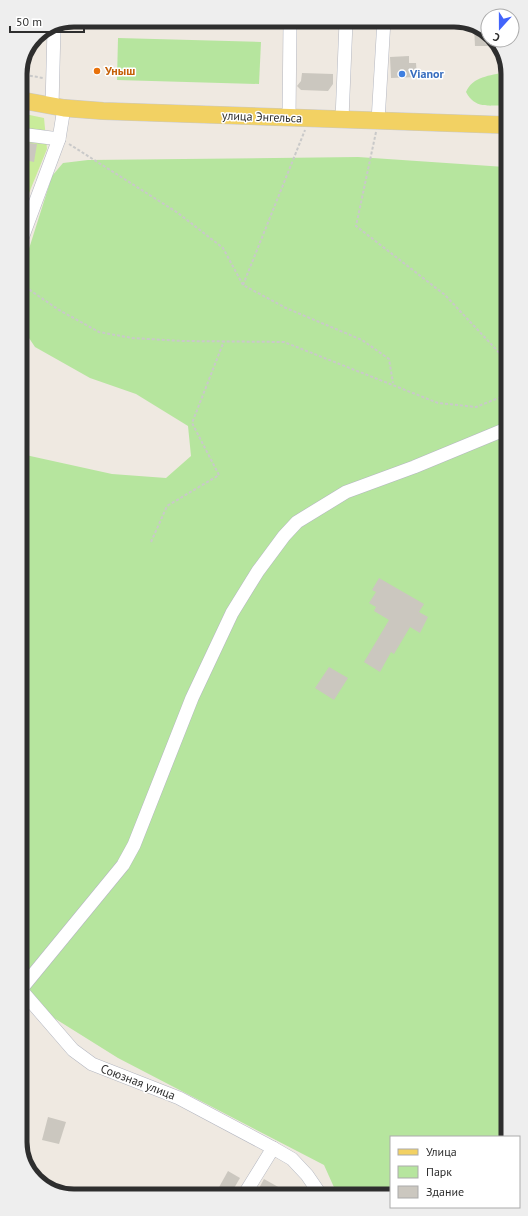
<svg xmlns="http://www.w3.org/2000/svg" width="528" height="1216" font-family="'PT Sans',sans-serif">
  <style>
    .green { fill: #b6e59e }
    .pitch { fill: #c9ec9a }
    .building { fill: #cbc7bf }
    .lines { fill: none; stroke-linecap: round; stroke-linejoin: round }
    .minor-casing { stroke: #b4b7c1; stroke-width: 14 }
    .major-casing { stroke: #c9c9c9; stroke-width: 18 }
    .path { stroke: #c9c9c9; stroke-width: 2; stroke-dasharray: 3 2; stroke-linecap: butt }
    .minor { stroke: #fff; stroke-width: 13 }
    .major { stroke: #f2d163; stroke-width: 17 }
    .food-dot { fill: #e8710a; stroke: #fff; stroke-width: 1.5 }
    .shop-dot { fill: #3f7fe0; stroke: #fff; stroke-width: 1.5 }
    .labels { text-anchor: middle; stroke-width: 3; stroke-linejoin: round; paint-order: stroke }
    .food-label { font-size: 12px; font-weight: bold; fill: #c56008; stroke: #fff; text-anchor: start }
    .shop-label { font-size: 12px; font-weight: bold; fill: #366cbe; stroke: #fff; text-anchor: start }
    .street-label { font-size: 12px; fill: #2e2e2e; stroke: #fff }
    .rim { fill: none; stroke: #2e2e2e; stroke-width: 5 }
  </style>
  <rect width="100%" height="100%" fill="#efe9e1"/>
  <!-- green -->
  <g class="green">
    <polygon points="118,38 261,42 259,84 117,80"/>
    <path d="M505,72V106C488,105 475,109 466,92C473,76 490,76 505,72Z"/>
    <polygon points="358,157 505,167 508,1137 391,1137 391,1194 337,1194 324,1165 118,1058 22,998 21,454 112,474 166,478 191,456 188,426 136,394 90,378 35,347 21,326 21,274 52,176 63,163 88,160"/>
  </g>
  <!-- pitch -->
  <polygon class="pitch" points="20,113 44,118 47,149 20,215"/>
  <!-- building -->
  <g class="building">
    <polygon points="474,26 487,31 488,46 475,46"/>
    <polygon points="409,56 409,63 416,63 417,77 391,78 390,57"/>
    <polygon points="302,73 333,74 333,84 328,91 301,90 297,86 301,81"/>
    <polygon points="20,142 37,144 34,162 20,159"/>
    <polygon points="379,578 424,604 419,612 428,617 420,633 410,627 394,654 391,652 380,672 364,662 389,620 374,611 376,607 369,603 376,592 372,590"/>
    <polygon points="329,667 348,678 334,700 315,688"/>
    <polygon points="48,1117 66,1122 59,1144 42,1140"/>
    <polygon points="228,1171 240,1178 230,1195 218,1189"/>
    <polygon points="264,1179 280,1188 277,1194 271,1195 259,1188"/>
  </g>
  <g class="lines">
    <!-- minor casing -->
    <g class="minor-casing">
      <g id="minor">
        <polyline points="286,20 290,24 289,118"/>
        <polyline points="52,106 54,28"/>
        <polyline points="342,119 346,22 348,20"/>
        <polyline points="378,121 384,20"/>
        <polyline points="20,134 59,139"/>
        <polyline points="21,241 59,139 64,108"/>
        <polyline points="22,988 123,865 134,845 192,698 232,613 258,571 284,536 297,522 346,492 414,467 506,429"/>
        <polyline points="22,991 73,1050 92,1064 179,1098 273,1148 292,1159 307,1175 320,1194"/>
        <polyline points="244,1195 273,1148"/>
      </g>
    </g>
    <!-- major casing -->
    <g class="major-casing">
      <polyline id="major" points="20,100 64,108 103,111 505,125"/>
    </g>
    <!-- path -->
    <g class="path">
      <polyline points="20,74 43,78"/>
      <polyline points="376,132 356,226 445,295 506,360"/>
      <polyline points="69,144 178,213 223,248 243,285 286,308 362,340 389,359 393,383"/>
      <polyline points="21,284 59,310 99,332 132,338 182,341 284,342 438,403 476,407 506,395"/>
      <polyline points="243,285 305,130"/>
      <polyline points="151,542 167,506 219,475 192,423 224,341"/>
    </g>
    <!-- minor -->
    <use href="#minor" class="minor"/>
    <!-- major -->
    <use href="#major" class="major"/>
  </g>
  <!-- markers -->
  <circle class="food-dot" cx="97" cy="71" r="4"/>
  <circle class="shop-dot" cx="402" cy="74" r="4"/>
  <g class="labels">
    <!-- food labels -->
    <g class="food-label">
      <text x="105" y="75">Уныш</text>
    </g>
    <!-- shop labels -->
    <g class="shop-label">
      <text x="410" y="78">Vianor</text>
    </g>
    <!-- street labels -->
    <g class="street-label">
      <text transform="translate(262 117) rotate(2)" y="4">улица Энгельса</text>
      <text transform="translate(138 1082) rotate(21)" y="4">Союзная улица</text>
    </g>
  </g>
  <!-- crop -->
  <path d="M0 0H528V1216H0ZM74 27H454A47 47 0 0 1 501 74V1142A47 47 0 0 1 454 1189H74A47 47 0 0 1 27 1142V74A47 47 0 0 1 74 27Z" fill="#eee" fill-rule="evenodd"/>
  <path class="rim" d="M74 27H454A47 47 0 0 1 501 74V1142A47 47 0 0 1 454 1189H74A47 47 0 0 1 27 1142V74A47 47 0 0 1 74 27Z"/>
  <!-- legend -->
  <rect x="390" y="1136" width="130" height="72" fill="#ffffff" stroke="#ababab"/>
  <rect x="398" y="1149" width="20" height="6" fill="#f2d163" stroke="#ababab"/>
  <text x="426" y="1156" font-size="12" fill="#2e2e2e">Улица</text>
  <rect x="398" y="1166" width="20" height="12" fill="#b6e59e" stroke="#ababab"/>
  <text x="426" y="1176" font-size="12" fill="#2e2e2e">Парк</text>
  <rect x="398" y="1186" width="20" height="12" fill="#cbc7bf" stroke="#ababab"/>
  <text x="426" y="1196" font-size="12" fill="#2e2e2e">Здание</text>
  <!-- north arrow -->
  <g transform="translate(500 28) rotate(201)"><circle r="19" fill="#ffffff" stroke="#ababab"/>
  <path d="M0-3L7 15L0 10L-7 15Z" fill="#4264fb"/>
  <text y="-6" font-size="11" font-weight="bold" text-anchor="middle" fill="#2e2e2e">С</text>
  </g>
  <!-- scale -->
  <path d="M10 26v6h74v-6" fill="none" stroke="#2e2e2e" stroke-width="2"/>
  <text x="16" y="26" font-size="12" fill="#2e2e2e" stroke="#ffffff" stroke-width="3" paint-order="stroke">50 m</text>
</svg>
